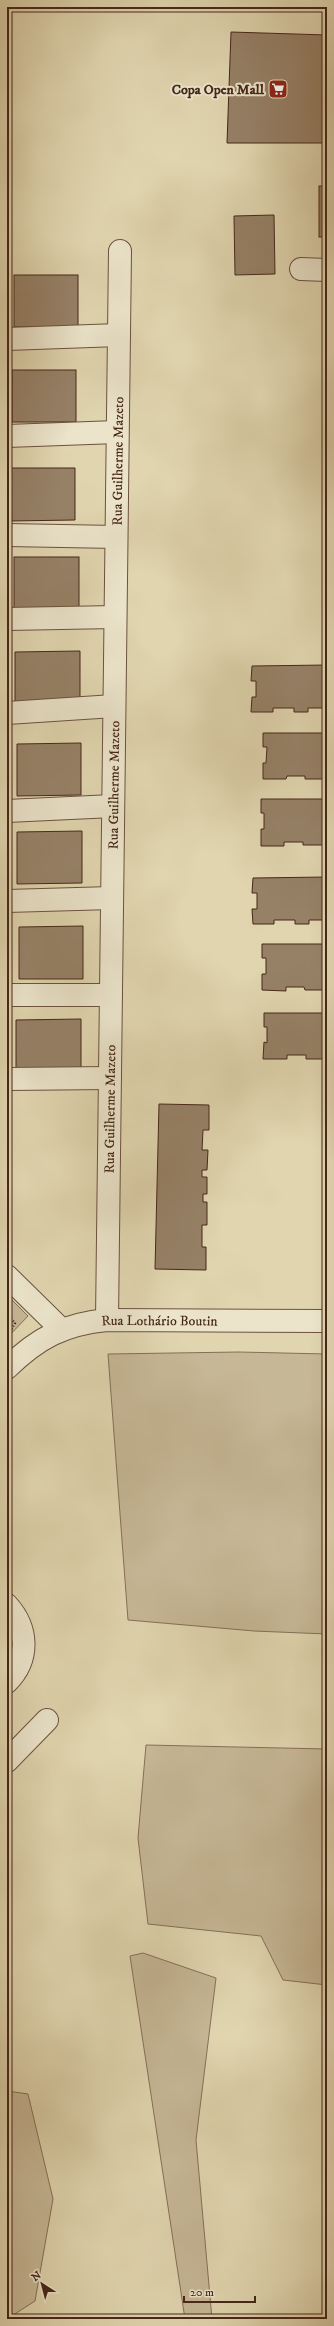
<svg xmlns="http://www.w3.org/2000/svg" width="334" height="2326" font-family="'IM FELL DW Pica',serif">
  <style>
    .green { fill: #c6b796; stroke: #866f58 }
    .building { fill: #968167; stroke: #462719 }
    .lines { fill: none; stroke-linecap: round; stroke-linejoin: round }
    .minor-casing { stroke: #6c523e; stroke-width: 24 }
    .path { stroke: #462719; stroke-width: 2.5; stroke-dasharray: 1 2; stroke-linecap: butt }
    .minor { stroke: #ebe4cb; stroke-width: 22 }
    .labels { text-anchor: middle; stroke-width: 4; stroke-linejoin: round; paint-order: stroke }
    .poi-label { font-size: 14px; font-weight: bold; fill: #462719; stroke: #ebe4cb; text-anchor: end }
    .street-label { font-size: 14px; fill: #462719; stroke: #ebe4cb }
  </style>
  <rect width="100%" height="100%" fill="#e0d5af"/>
  <filter id="stains"><feTurbulence type="fractalNoise" baseFrequency=".005" numOctaves="4"/><feColorMatrix values="0 0 0 0 .2 0 0 0 0 .09 0 0 0 0 .02 0 0 0 .5 -.17"/></filter>
  <radialGradient id="worn" r=".72"><stop offset=".6" stop-color="#630" stop-opacity="0"/><stop offset="1" stop-color="#630" stop-opacity=".3"/></radialGradient>
  <!-- green -->
  <g class="green">
    <polygon points="7,1295 28,1316 7,1338"/>
    <polygon points="239,1352 327,1354 327,1634 254,1631 128,1620 108,1354"/>
    <polygon points="146,1745 327,1749 327,1985 283,1980 261,1936 148,1924 138,1838"/>
    <polygon points="143,1953 216,1978 196,2140 212,2319 185,2319 130,1956"/>
    <polygon points="7,2091 28,2094 53,2199 35,2301 7,2319"/>
  </g>
  <!-- building -->
  <g class="building">
    <polygon points="231,32 327,35 327,143 227,143"/>
    <rect x="319" y="186" width="8" height="51"/>
    <polygon points="274,215 275,274 235,275 234,216"/>
    <rect x="14" y="275" width="64" height="52"/>
    <rect x="12" y="370" width="64" height="52"/>
    <polygon points="10,468 75,468 75,520 10,521"/>
    <rect x="14" y="557" width="65" height="52"/>
    <polygon points="80,651 80,703 15,704 15,652"/>
    <polygon points="327,665 327,712 325,712 324,708 308,708 308,712 294,712 294,708 273,708 273,712 251,712 252,697 256,697 256,681 251,681 252,666"/>
    <polygon points="263,733 327,733 327,779 305,779 305,776 287,776 286,779 263,779 263,763 266,763 267,747 263,747"/>
    <polygon points="81,743 81,795 17,796 17,744"/>
    <polygon points="261,799 327,799 327,845 303,845 303,842 284,842 284,846 261,846 261,829 264,829 264,813 261,813"/>
    <polygon points="82,831 82,883 17,884 17,832"/>
    <polygon points="327,877 327,924 326,920 309,920 309,924 295,924 295,920 274,920 274,924 253,924 252,909 257,909 257,893 252,893 253,878"/>
    <polygon points="83,926 83,979 19,979 19,927"/>
    <polygon points="262,944 327,944 327,990 305,990 304,987 286,987 286,991 262,990 262,974 266,974 266,958 262,958"/>
    <polygon points="264,1013 327,1013 327,1059 306,1059 306,1055 287,1055 287,1059 263,1059 264,1042 267,1043 267,1027 264,1027"/>
    <polygon points="81,1019 81,1071 16,1072 16,1020"/>
    <polygon points="159,1104 209,1105 209,1130 203,1130 202,1150 208,1150 207,1170 202,1170 202,1177 207,1177 207,1194 203,1194 203,1202 207,1202 207,1225 202,1225 202,1247 206,1247 206,1270 155,1269"/>
  </g>
  <g class="lines">
    <!-- minor casing -->
    <g class="minor-casing">
      <g id="minor">
        <polyline points="301,269 327,270"/>
        <polyline points="7,339 119,335"/>
        <polyline points="7,436 117,432"/>
        <polyline points="7,535 116,537"/>
        <polyline points="7,619 115,617"/>
        <polyline points="7,713 114,706"/>
        <polyline points="7,811 113,806"/>
        <polyline points="7,901 112,898"/>
        <polyline points="7,995 111,995"/>
        <polyline points="7,1079 110,1078"/>
        <polyline points="7,1276 61,1329"/>
        <path id="s1" d="M107,1320L120,251"/>
        <path id="s2" d="M7,1368C38,1338 64,1324 107,1320L327,1321"/>
        <path d="M7,1605C28,1628 30,1659 7,1682"/>
        <polyline points="7,1761 47,1720"/>
      </g>
    </g>
    <!-- path -->
    <polyline class="path" points="7,1314 15,1323 8,1335"/>
    <!-- minor -->
    <use href="#minor" class="minor"/>
  </g>
  <!-- icons -->
  <defs>
    <g id="supermarket-square" transform="scale(1)"><rect x="-9" y="-9" width="18" height="18" rx="4" fill="#8f2418" stroke="#ebe4cb"/><path d="M-6-5.5h2.5l.6 2H6L4.5 2H-2.5L-4.4-4H-6ZM-1.5 3.2a1.3 1.3 0 1 0 .1 0ZM3 3.2a1.3 1.3 0 1 0 .1 0Z" fill="#fff"/></g>
  </defs>
  <g fill-rule="evenodd">
    <use href="#supermarket-square" x="278" y="89"/>
  </g>
  <g class="labels">
    <!-- poi labels -->
    <g class="poi-label">
      <text x="264" y="94">Copa Open Mall</text>
    </g>
    <!-- street labels -->
    <g class="street-label">
      <text dy="5" stroke="none"><textPath href="#s1" startOffset="859">Rua Guilherme Mazeto</textPath></text>
      <text dy="5" stroke="none"><textPath href="#s1" startOffset="535">Rua Guilherme Mazeto</textPath></text>
      <text dy="5" stroke="none"><textPath href="#s1" startOffset="211">Rua Guilherme Mazeto</textPath></text>
      <text dy="5" stroke="none"><textPath href="#s2" startOffset="166">Rua Lothário Boutin</textPath></text>
    </g>
  </g>
  <!-- margin -->
  <rect width="334" height="2326" fill="none" stroke="#e0d5af" stroke-width="24"/>
  <rect x="8" y="8" width="318" height="2310" fill="none" stroke="#462719" stroke-width="2"/>
  <rect x="12" y="12" width="310" height="2302" fill="none" stroke="#462719"/>
  <!-- north arrow -->
  <g transform="translate(42 2284) rotate(324)" stroke="#ebe4cb" stroke-width="3" paint-order="stroke">
  <path d="M0-3L7 15L0 10L-7 15Z" fill="#462719"/>
  <text y="-6" font-size="11" font-weight="bold" text-anchor="middle" fill="#462719">N</text>
  </g>
  <!-- scale -->
  <path d="M184 2296v6h71v-6" fill="none" stroke="#462719" stroke-width="2"/>
  <text x="190" y="2296" font-size="12" fill="#462719" stroke="#ebe4cb" stroke-width="3" paint-order="stroke">20 m</text>
  <rect width="100%" height="100%" filter="url(#stains)"/>
  <rect width="100%" height="100%" fill="url(#worn)"/>
</svg>
